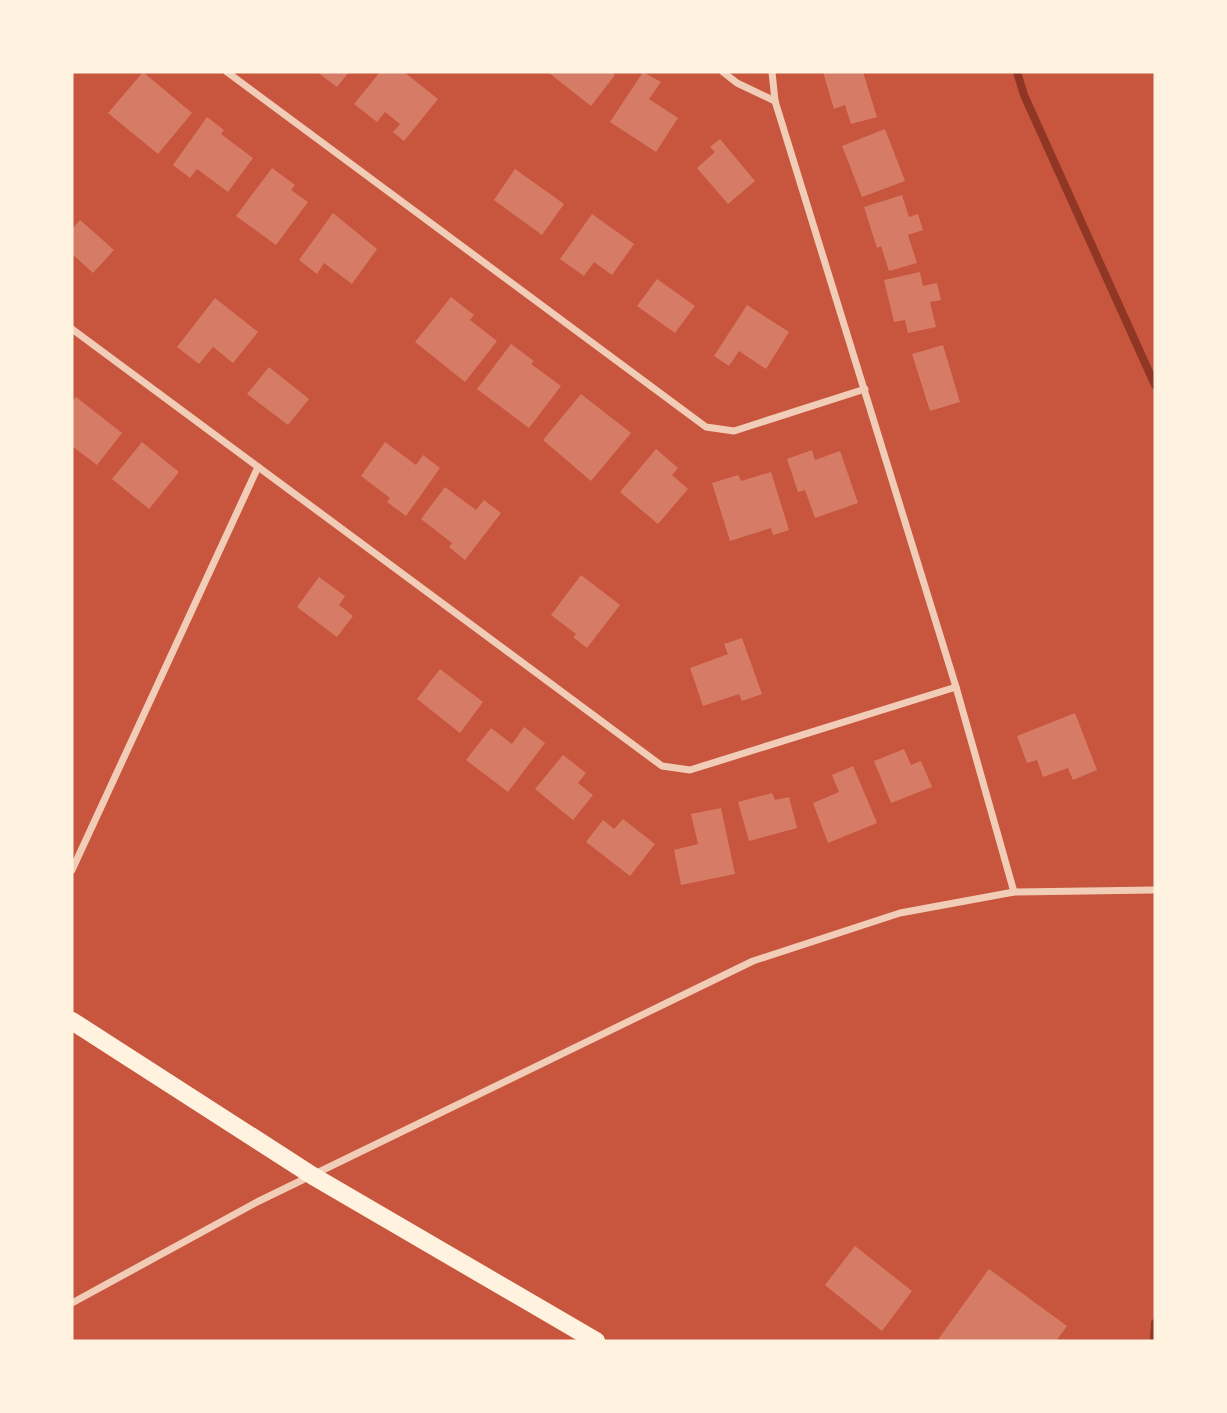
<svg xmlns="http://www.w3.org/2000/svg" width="1227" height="1413" font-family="Roboto,sans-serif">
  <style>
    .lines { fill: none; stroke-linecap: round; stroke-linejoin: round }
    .stream { stroke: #8f3625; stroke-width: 8 }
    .building { fill: #d67c66 }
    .minor { stroke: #f1ccb7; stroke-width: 7 }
    .primary { stroke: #fff3e0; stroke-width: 18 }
  </style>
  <rect width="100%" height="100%" fill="#c8553d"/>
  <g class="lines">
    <!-- stream -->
    <g class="stream">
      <polyline points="1017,72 1024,95 1155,385"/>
      <polyline points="1154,1341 1155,1323"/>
    </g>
  </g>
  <!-- building -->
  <g class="building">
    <polygon points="143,72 192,113 158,154 108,113"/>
    <polygon points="317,72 349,72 337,87"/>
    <polygon points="380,72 404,72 438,99 404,141 393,132 400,124 385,112 377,122 354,104"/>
    <polygon points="550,72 611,72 615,75 591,106 549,73"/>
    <polygon points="643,72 661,82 649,99 678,118 656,152 610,122"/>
    <polygon points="823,72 863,72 877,117 851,124 845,105 834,109"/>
    <polygon points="207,117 224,130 221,134 253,158 228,192 197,169 190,178 173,165"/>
    <polygon points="885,129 905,181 862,197 842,146"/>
    <polygon points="720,139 755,181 728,204 697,168 715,152 710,147"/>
    <polygon points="272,168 295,185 291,190 308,202 276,245 236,216"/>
    <polygon points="515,169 564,204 542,235 494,200"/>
    <polygon points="902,195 909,217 918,214 923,230 908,235 917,263 889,271 881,246 877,248 864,207"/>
    <polygon points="333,213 377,249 352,284 324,263 317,274 299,260"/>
    <polygon points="592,214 634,244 612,275 594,262 584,276 560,259"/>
    <polygon points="80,220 114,250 93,273 72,254 72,229"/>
    <polygon points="920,272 923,286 937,283 941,300 930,302 936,327 908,333 905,320 894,322 884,280"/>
    <polygon points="657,279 695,306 675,333 637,306"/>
    <polygon points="451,297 474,315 470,320 497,341 465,382 415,342"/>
    <polygon points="215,298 258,332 233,363 213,347 199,364 177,347"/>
    <polygon points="747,305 789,332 766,369 739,351 729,366 714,356"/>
    <polygon points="511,344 534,361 531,364 561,386 529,428 477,389"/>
    <polygon points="943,345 960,402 930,411 912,354"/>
    <polygon points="269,367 309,399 288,425 247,394"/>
    <polygon points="581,394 631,433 591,481 543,440"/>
    <polygon points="76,397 122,433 97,465 72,446 72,402"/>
    <polygon points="142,442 179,472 149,509 112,479"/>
    <polygon points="385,442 416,465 423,455 440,468 406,516 387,502 390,498 361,476"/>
    <polygon points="656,449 678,468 672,475 688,489 658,524 620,492"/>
    <polygon points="812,450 815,460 840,451 858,503 815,518 805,490 798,492 787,459"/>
    <polygon points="771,472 789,530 773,535 771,528 730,541 712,483 738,475 741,481"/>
    <polygon points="445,487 476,510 484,500 501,513 465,560 449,547 452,543 421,519"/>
    <polygon points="581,575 620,605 587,648 573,637 576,634 551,615"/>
    <polygon points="319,577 345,596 339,605 353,616 337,637 297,607"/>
    <polygon points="742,638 762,694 742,701 739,694 703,706 690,668 728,654 724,644"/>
    <polygon points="440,669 483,702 460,733 417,699"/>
    <polygon points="1075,713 1097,770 1073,780 1068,768 1043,777 1037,760 1027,763 1017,736"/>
    <polygon points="524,727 545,743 508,792 466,760 491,728 512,744"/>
    <polygon points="904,749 911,765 921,761 932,787 891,803 874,761"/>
    <polygon points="563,755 586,773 578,783 593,795 573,820 535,789"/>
    <polygon points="853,766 877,823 828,843 813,803 839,792 832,775"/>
    <polygon points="772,793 775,800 789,797 797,828 749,841 738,802"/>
    <polygon points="721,808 735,874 681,885 674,850 698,844 691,814"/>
    <polygon points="623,819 655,844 630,876 586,842 603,820 614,829"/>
    <polygon points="855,1246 912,1291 882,1331 825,1285"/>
    <polygon points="989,1269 1067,1326 1056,1341 937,1341"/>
  </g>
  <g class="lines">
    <!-- minor -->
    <g class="minor">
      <polyline points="227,72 706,427 734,431 865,389"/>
      <polyline points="723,72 737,83 775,101"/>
      <polyline points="772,72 775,101 956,687 1014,892"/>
      <polyline points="72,329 662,766 690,770 956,687"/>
      <polyline points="72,870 258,467"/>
      <polyline points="72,1303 257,1202 753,961 900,913 1014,892 1155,890"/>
    </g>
    <!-- primary -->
    <polyline class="primary" points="72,1021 313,1176 596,1341"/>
  </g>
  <!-- border -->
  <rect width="1227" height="1413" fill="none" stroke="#fff3e0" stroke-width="147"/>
</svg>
